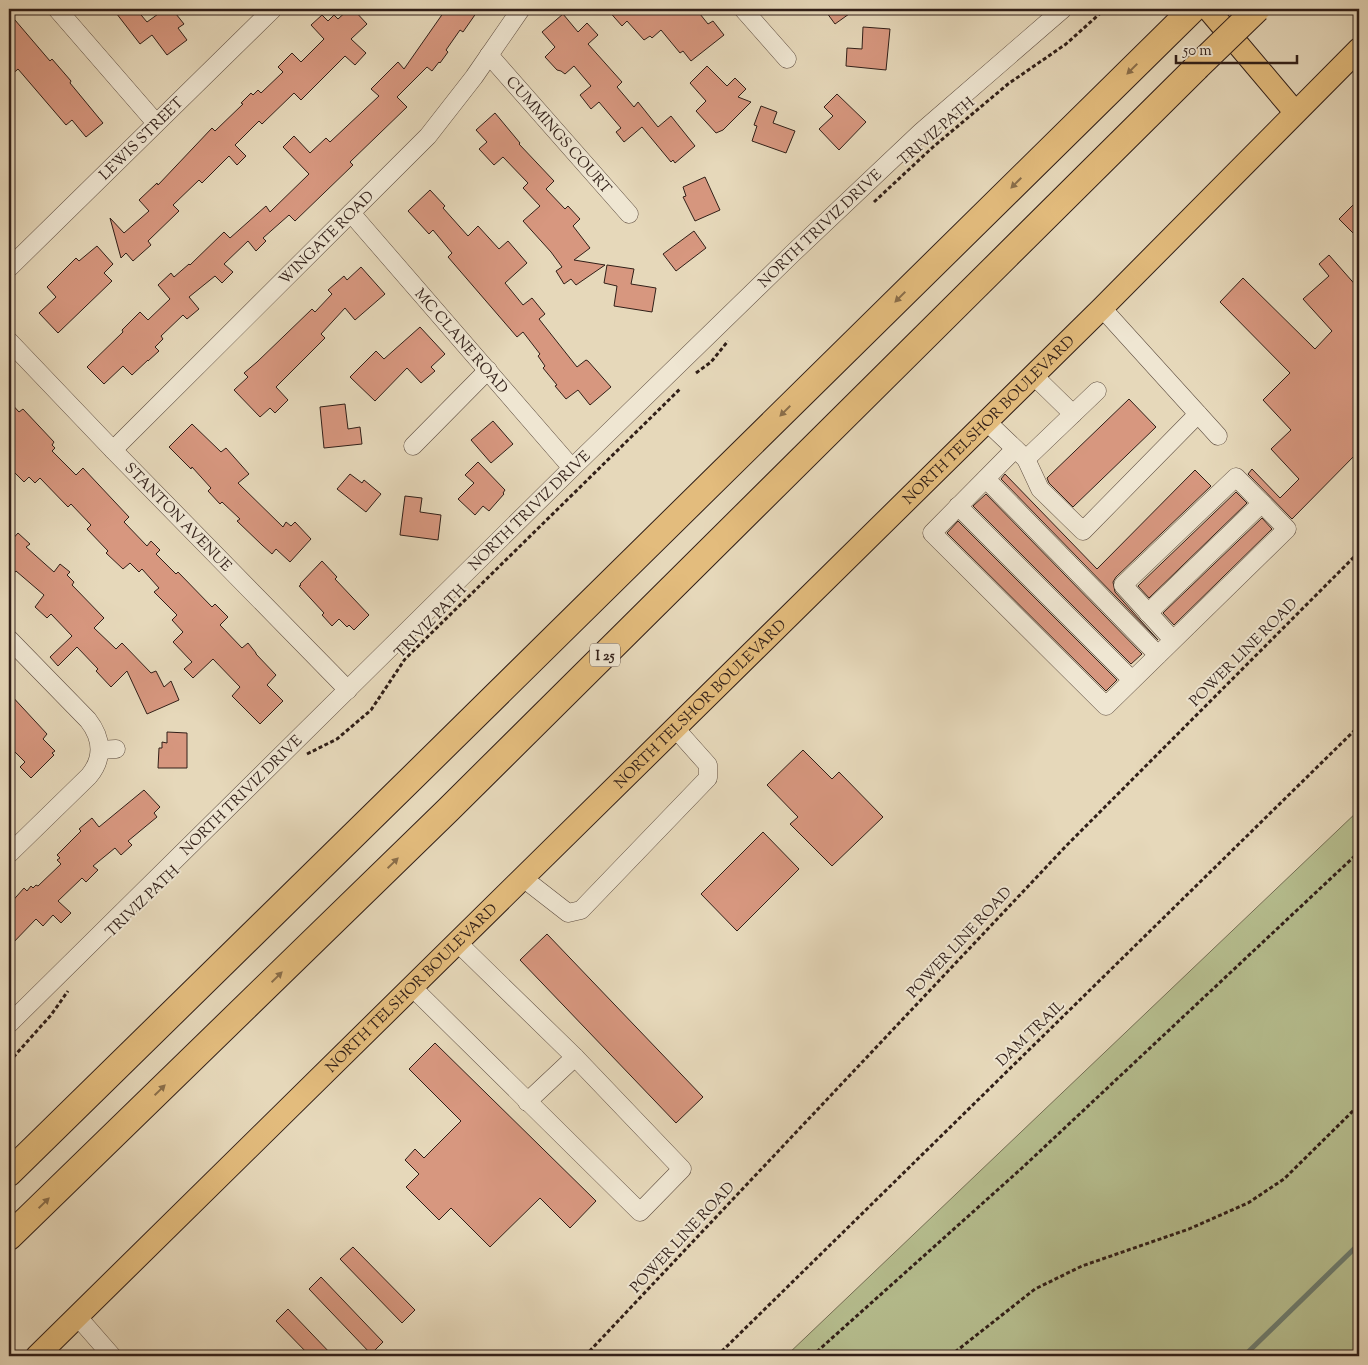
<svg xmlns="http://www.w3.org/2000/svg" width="1368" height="1365" font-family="'Sorts Mill Goudy',serif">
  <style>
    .green { fill: #b6be8f; stroke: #746e54 }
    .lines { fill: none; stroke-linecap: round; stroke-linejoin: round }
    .stream { stroke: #6e7d70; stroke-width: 5 }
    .building { fill: #d7977f; stroke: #311f18 }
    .minor-casing { stroke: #5e4d40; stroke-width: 19 }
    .major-casing { stroke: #311f18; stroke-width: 24 }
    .highway-casing { stroke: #311f18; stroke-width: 28 }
    .path { stroke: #311f18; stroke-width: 3; stroke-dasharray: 4 2.5; stroke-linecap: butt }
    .minor { stroke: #efe6d2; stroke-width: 18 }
    .major { stroke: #e3bc7d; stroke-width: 22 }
    .highway { stroke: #e3bc7d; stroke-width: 26 }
    .highway-bridge-casing { stroke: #311f18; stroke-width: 28; stroke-linecap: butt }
    .highway-bridge { stroke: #e3bc7d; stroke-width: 26 }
    .oneway { fill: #8a6e4a }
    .labels { text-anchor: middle; stroke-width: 4; stroke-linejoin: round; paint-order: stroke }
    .shield { fill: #efe6d2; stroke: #6a5b50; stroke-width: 1 }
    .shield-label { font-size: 14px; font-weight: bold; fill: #311f18 }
    .street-label { font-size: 15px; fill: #311f18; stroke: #efe6d2 }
  </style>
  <rect width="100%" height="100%" fill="#e6d8ba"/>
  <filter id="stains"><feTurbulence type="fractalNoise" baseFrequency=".004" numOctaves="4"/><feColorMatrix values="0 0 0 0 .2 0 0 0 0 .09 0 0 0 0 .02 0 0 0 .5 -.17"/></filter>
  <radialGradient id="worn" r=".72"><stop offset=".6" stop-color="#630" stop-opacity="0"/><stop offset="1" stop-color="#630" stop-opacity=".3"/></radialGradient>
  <!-- green -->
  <polygon class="green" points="1359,810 1359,1356 786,1356"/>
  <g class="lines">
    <!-- stream -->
    <polyline class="stream" points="1244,1356 1359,1244"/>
  </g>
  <!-- building -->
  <g class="building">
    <polygon points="113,9 136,9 147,22 165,9 172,9 184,24 178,28 187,40 167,55 152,35 140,44"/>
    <polygon points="349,9 353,9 367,24 351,39 366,53 355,65 345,56 301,100 294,93 262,124 259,121 235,145 246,156 237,165 229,156 202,183 199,180 173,205 179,211 148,241 151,245 133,261 126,253 121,258 110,218 124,233 149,211 139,200 157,183 158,185 212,128 215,131 243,104 241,103 251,93 253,95 258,90 261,93 283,72 278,67 292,53 301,62 324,39 311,25 322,15 328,21 334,15 338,19"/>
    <polygon points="446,9 479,9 463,32 460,30 446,50 448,52 440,63 439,62 432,71 427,67 397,97 407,107 350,162 353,165 295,221 289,215 263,238 266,241 256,251 248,241 224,264 233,272 222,283 215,276 189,297 199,309 187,319 183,315 161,336 163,339 155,347 159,351 148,361 148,360 132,375 123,366 104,384 87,367 123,332 122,330 140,312 148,320 170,299 158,285 171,273 174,277 189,264 190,265 224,232 230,238 266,206 270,212 309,174 283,147 294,136 310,153 326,138 330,142 379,96 371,89 398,62 404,69"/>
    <polygon points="607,9 696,9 708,24 713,21 724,35 691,61 683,51 680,53 661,30 652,38 650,36 644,40 627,21 622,26"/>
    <polygon points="824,9 856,9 835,24"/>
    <polygon points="9,13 50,61 52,59 71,81 70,83 103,123 86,137 72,120 66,125 18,69 9,77"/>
    <polygon points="563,14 578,32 587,23 598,35 588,44 622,82 617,87 634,107 638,102 658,127 671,116 695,146 675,163 673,160 671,162 642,127 624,142 616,132 621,128 599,102 591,109 580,95 591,86 574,66 565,74 561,71 557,70 545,57 555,47 542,32"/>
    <polygon points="863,27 890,29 886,70 846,66 847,48 862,49"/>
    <polygon points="707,66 727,86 735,78 746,89 738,97 751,102 723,130 716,133 696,111 706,101 690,83"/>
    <polygon points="837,94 866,122 839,150 819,129 833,116 824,107"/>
    <polygon points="761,106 777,112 773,123 795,131 786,153 752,141 757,126 754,125"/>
    <polygon points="495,113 520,143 519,144 554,181 546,189 565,209 568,206 580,219 573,226 590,248 574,260 605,265 576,285 571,279 564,284 556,271 562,267 551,252 523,221 540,206 523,188 528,183 503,157 494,165 479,149 487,142 476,130"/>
    <polygon points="705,177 720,210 695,221 683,197 686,196 683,187"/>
    <polygon points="430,190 445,206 443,208 468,236 478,226 499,249 508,241 527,263 505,283 523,305 532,298 545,314 539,319 577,367 586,360 588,361 611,387 590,405 578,390 566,399 555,386 557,385 543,368 545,366 538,356 540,354 523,332 517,337 448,257 452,253 433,230 429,234 408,211"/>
    <polygon points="1359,199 1359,239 1339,219"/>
    <polygon points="694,231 706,248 676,271 663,254"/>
    <polygon points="97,246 113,264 104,273 112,281 58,333 39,313 56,297 47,287 76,258 79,261"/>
    <polygon points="1329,255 1359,289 1359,451 1292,519 1248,474 1252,469 1280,498 1299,479 1271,449 1291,430 1263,400 1290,373 1220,302 1243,278 1315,349 1332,331 1303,299 1329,276 1319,264"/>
    <polygon points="607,265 634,269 631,284 656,288 652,312 614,306 617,286 604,283"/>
    <polygon points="361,267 385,294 355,320 345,308 321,334 325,338 276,387 288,400 275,413 270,408 260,417 234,390 248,377 244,373 257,362 312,309 315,312 332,294 328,290 344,276 347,280"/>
    <polygon points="420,327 445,354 431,367 435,371 421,383 407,368 375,401 350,377 376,351 384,359"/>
    <polygon points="1129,399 1156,427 1073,507 1049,483 1047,478"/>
    <polygon points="9,401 19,412 23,409 54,442 52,445 55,448 52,451 76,475 83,468 129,517 124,522 147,546 151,541 160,550 156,554 176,574 178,572 212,607 215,604 228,617 220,625 242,648 248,643 256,653 256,654 276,675 267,685 283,701 260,724 232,696 240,687 213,659 193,678 184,669 192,662 173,642 183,632 172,620 177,615 154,592 159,588 142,569 139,572 130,563 123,569 106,553 108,551 87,529 91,525 71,504 68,507 40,478 35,483 29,477 24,482 9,467"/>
    <polygon points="345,404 348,429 360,427 362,444 324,448 320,407"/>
    <polygon points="493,421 513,444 491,463 471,440"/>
    <polygon points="192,424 221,452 226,448 249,474 238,483 283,527 286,522 291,526 295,522 311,539 290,562 276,549 272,554 262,545 237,521 240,519 222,502 220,504 208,491 211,488 192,467 191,469 169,447"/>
    <polygon points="478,462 505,490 503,493 504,494 489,511 483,506 475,515 458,499 474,483 465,475"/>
    <polygon points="1195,470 1211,486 1116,577 1113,582 1115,592 1158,640 1001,479 1005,474 1097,569"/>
    <polygon points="350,474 362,483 364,480 381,494 366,512 337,489"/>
    <polygon points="1236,492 1247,503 1149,598 1138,586"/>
    <polygon points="986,494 1142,654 1131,664 973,506"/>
    <polygon points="405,496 422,498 420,512 441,515 438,540 400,535"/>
    <polygon points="1262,518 1272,529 1174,625 1163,613"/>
    <polygon points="958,521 1117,680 1106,691 947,533"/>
    <polygon points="18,533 30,544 26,547 54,572 60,564 70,572 67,575 74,582 72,585 104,618 94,628 116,649 122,643 151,673 156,671 164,687 171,681 179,700 147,714 127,671 111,687 96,671 98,669 77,647 58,666 50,657 72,636 51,614 47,618 35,607 44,595 16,571 9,579 9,543"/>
    <polygon points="322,561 337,577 335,579 369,615 354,630 349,625 347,627 339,619 332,626 322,615 324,613 299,586 301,585 300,584"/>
    <polygon points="9,693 47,734 43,739 55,751 52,753 54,755 31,778 20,767 25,762 9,746"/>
    <polygon points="167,732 187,733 187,768 158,768 159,748 162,748 162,742 167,743"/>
    <polygon points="803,750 832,779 839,772 883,817 832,866 790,824 798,817 767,785"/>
    <polygon points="144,790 160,807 154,813 157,817 128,841 132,845 121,855 115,848 93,866 98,870 86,882 82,878 58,901 71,913 61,923 53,915 43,926 36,919 9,947 9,905 24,888 27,891 31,886 33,888 36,885 38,886 61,864 57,860 60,858 57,855 81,831 79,829 92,818 99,827"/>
    <polygon points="763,832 799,869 737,931 701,894"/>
    <polygon points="547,934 703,1097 676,1123 520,960"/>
    <polygon points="435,1043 596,1201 570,1228 540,1198 490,1247 451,1208 439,1220 406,1187 419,1174 405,1160 415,1149 424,1158 461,1121 409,1069"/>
    <polygon points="353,1247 415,1310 402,1323 340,1259"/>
    <polygon points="321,1277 383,1342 371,1354 309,1289"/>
    <polygon points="288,1309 333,1356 310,1356 276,1321"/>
  </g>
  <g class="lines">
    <!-- minor casing -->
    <g class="minor-casing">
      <g id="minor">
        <polyline points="57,9 156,123"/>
        <polyline points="743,9 787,59"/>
        <path id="s1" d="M489,55L629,214"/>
        <path id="s2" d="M351,213L572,468"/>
        <path id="s3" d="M9,268L273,9"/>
        <polyline points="1102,308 1218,436"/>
        <path id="s4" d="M9,341L113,450L348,690"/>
        <polyline points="1033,375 1073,414"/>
        <polyline points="986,421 1026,459 1097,391"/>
        <polyline points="413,446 488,370"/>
        <polyline points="1015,449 932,533 1106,706 1287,529 1236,477 1123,585 1173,640"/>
        <path id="s5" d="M113,450L428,136L474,77L521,9"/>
        <polyline points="1026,459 1040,489 1083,531 1198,414"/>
        <polyline points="986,479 1158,655"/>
        <polyline points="958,506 1132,680"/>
        <polyline points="1148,613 1262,503"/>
        <path d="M9,639L88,720C102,738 104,758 89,776L9,854"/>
        <polyline points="100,750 116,749"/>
        <polyline points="523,878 568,913 581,910 708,778 708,765 675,728"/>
        <polyline points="412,987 640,1212 682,1169 575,1057 457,942"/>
        <path id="s6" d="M9,1024L572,468L792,254L921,132L1063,9"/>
        <polyline points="527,1102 575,1057"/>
        <polyline points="77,1316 112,1356"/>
      </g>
    </g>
    <!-- major casing -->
    <g class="major-casing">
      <g id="major">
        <polyline points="1208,9 1295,112"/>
        <path id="s7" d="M37,1356L1102,308L1359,49"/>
      </g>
    </g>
    <!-- highway casing -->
    <g class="highway-casing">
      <g id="highway">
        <polyline points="9,1173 414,776 1193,9"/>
        <polyline points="9,1237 448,810 1196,68"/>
      </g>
    </g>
    <!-- path -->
    <g class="path">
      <polyline points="874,202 933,147 1008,84 1066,44 1105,9"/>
      <polyline points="696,373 711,362 728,341"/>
      <polyline points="307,754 337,739 371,710 405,659 681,388"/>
      <polyline points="9,1062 51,1015 68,991"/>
      <polyline points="585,1356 1067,845 1359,552"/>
      <polyline points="717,1356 1359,726"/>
      <polyline points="812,1356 1022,1168 1359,852"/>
      <polyline points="950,1356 1035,1289 1082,1266 1189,1229 1248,1203 1284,1179 1359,1105"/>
    </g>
    <!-- minor -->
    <use href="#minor" class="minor"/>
    <!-- major -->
    <use href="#major" class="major"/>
    <!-- highway -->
    <use href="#highway" class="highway"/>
    <!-- highway-bridge casing -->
    <g class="highway-bridge-casing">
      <polyline id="highway-bridge" points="1196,68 1257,9"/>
    </g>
    <!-- highway-bridge -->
    <use href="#highway-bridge" class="highway-bridge"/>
  </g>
  <!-- one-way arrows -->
  <defs><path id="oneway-solid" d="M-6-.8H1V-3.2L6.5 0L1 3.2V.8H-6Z" transform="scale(1.25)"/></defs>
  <g class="oneway">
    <use href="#oneway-solid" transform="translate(1132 69) rotate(135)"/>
    <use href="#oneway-solid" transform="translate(1016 183) rotate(135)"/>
    <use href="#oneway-solid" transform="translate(900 297) rotate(135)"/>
    <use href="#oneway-solid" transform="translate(785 411) rotate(135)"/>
    <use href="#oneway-solid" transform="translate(393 863) rotate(-44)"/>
    <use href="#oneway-solid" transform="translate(277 977) rotate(-44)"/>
    <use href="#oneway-solid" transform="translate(160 1090) rotate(-44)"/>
    <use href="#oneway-solid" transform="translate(44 1203) rotate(-44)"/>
  </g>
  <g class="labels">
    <!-- shield labels -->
    <rect class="shield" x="590" y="643.5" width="30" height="23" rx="4"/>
    <g class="shield-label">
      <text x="605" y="660">I 25</text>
    </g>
    <!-- street labels -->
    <g class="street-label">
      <text transform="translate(936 131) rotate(-41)" y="5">TRIVIZ PATH</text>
      <text dy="5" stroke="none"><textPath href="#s1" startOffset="106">CUMMINGS COURT</textPath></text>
      <text dy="5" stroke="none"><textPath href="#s3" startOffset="185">LEWIS STREET</textPath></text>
      <text dy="5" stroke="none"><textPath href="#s6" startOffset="1136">NORTH TRIVIZ DRIVE</textPath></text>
      <text dy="5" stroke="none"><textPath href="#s5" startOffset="301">WINGATE ROAD</textPath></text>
      <text dy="5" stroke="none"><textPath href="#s2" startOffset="169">MC CLANE ROAD</textPath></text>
      <text dy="5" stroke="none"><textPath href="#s7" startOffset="1335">NORTH TELSHOR BOULEVARD</textPath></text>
      <text dy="5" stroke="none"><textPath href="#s6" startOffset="731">NORTH TRIVIZ DRIVE</textPath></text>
      <text dy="5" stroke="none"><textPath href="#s4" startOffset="244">STANTON AVENUE</textPath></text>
      <text transform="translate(430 621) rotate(-46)" y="5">TRIVIZ PATH</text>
      <text transform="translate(1243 652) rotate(-45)" y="5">POWER LINE ROAD</text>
      <text dy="5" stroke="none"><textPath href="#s7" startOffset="930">NORTH TELSHOR BOULEVARD</textPath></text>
      <text dy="5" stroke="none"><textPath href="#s6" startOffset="326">NORTH TRIVIZ DRIVE</textPath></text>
      <text transform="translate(142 901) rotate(-44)" y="5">TRIVIZ PATH</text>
      <text transform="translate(959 942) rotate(-47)" y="5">POWER LINE ROAD</text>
      <text dy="5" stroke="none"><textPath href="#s7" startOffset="525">NORTH TELSHOR BOULEVARD</textPath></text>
      <text transform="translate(1030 1033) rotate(-44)" y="5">DAM TRAIL</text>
      <text transform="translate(682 1237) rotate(-47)" y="5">POWER LINE ROAD</text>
    </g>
  </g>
  <!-- margin -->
  <rect width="1368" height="1365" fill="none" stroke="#e6d8ba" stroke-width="30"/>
  <rect x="10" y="10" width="1348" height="1345" fill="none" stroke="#311f18" stroke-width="2.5"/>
  <rect x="15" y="15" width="1338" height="1335" fill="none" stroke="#311f18"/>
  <!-- scale -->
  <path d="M1176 55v8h121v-8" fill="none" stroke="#311f18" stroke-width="2.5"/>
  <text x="1183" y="55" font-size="15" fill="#311f18" stroke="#efe6d2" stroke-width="4" paint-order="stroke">50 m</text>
  <rect width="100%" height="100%" filter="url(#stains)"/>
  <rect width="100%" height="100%" fill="url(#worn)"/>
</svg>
